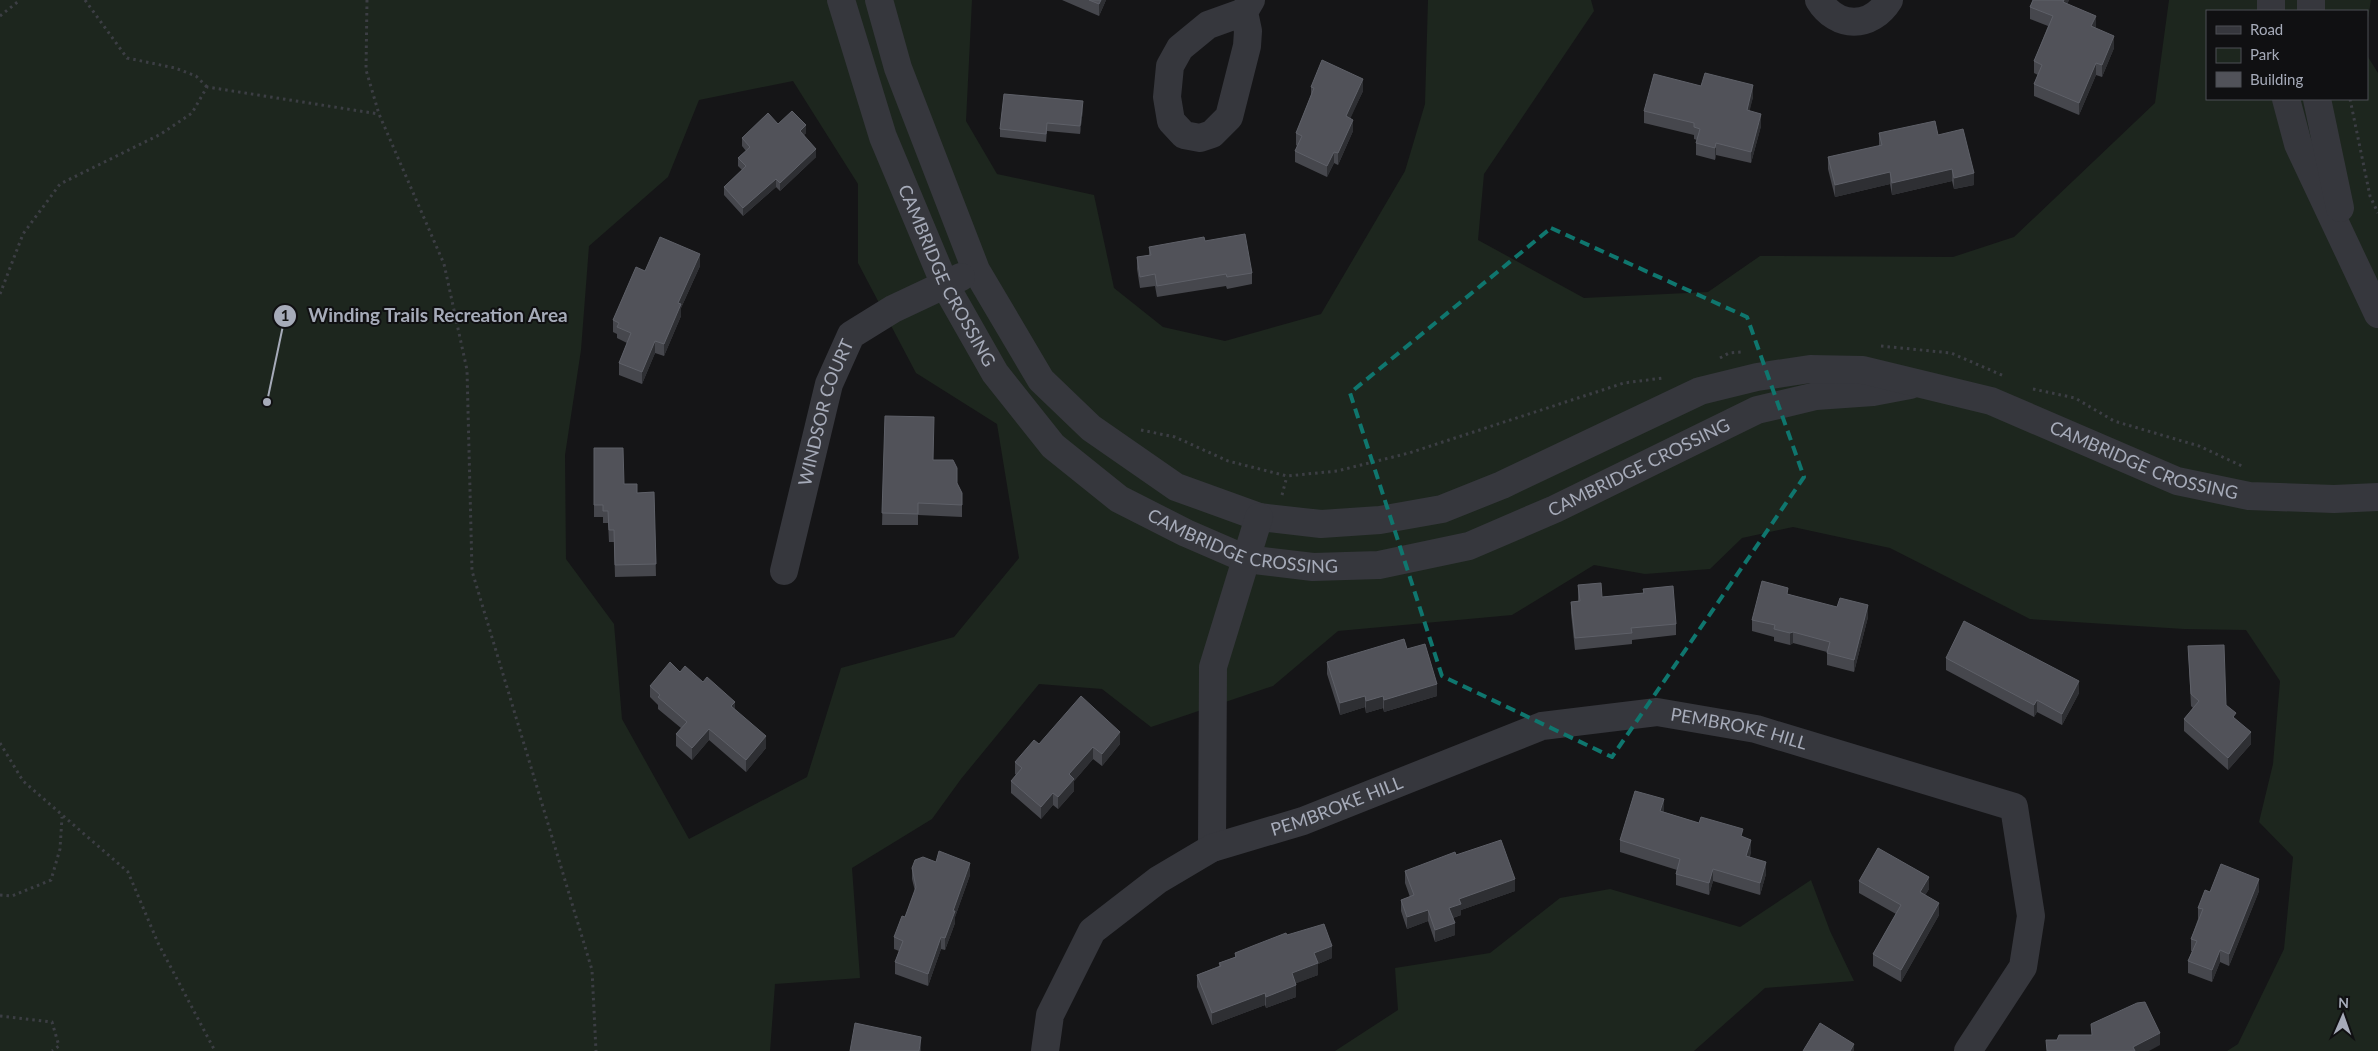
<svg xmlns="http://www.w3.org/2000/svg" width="2378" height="1051" font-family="Lato,sans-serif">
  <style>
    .green { fill: #1d261e; fill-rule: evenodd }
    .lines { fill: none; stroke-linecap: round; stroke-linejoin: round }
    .path { stroke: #3c3e44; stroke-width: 3; stroke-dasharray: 2.5 4; stroke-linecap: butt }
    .minor { stroke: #36373d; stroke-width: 28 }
    .wall { fill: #46474d }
    .shaded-wall { fill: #2e2f33 }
    .building { fill: #515259; stroke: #5e6068 }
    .marked { fill: none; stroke: #0f766e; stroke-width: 4; stroke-dasharray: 10 6; stroke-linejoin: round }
    .labels { text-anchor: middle; stroke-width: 4; stroke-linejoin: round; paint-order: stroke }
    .street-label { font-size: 18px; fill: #a6abb9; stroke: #101012 }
    .leader { fill: none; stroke: #a6abb9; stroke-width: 2 }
    .callout-dot { fill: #a6abb9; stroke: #101012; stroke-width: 2 }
    .mark-label { font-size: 15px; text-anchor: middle; font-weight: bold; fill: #111 }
    .callout-label { font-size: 19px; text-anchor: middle; font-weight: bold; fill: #a6abb9; stroke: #101012; stroke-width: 4; stroke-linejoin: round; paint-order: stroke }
  </style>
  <rect width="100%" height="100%" fill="#151517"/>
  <!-- green -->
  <g class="green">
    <path d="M0,0H972L966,121L997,174L1094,195L1114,288L1163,327L1225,341L1321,314L1405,171L1425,104L1428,0H1591L1594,11L1484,174L1478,240L1584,298L1708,292L1760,256L1953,257L2014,237L2155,103L2169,0H2371L2367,25L2368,57L2378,73V1051H2227L2238,1044L2284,949L2293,857L2259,822L2273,764L2280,681L2246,630L2184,629L2030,619L1890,548L1793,527L1742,538L1710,569L1645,574L1594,565L1512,615L1338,631L1273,686L1151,727L1102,689L1039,684L961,779L932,819L852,868L860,978L775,984L770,1051H0ZM2207,11H2367V99H2207ZM793,81L858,184V263L916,373L997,424L1019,558L954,637L841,668L807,777L689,839L622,719L614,624L566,559L565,455L581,350L589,246L668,177L699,100Z"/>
    <polygon points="1811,880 1830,931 1854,981 1765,988 1694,1051 1335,1051 1398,1010 1395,968 1490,953 1560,898 1610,889 1740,927"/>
  </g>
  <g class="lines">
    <!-- path -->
    <g class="path">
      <polyline points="85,0 127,58 175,68 196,76 207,87"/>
      <polyline points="367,0 366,70 379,114 444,264 467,370 472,571 592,970 596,1051"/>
      <polyline points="0,16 20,0"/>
      <polyline points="2350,99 2370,196 2378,213"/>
      <polyline points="0,294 23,234 60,184 161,134 192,113 207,87 379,114"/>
      <polyline points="1881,346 1951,353 2004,376"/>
      <polyline points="1720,358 1729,353 1742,352"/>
      <polyline points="2033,389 2075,398 2114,421 2199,446 2244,467"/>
      <polyline points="1141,430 1175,437 1228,461 1287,476 1337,471 1409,453 1624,383 1663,378"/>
      <polyline points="1282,495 1287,476"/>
      <polyline points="0,743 23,781 128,872 158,943 215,1051"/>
      <polyline points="0,895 12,896 51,880 60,849 62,817"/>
      <polyline points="0,1016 52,1022 59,1046 52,1051"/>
    </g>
    <!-- minor -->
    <g class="minor">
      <path id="s1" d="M841,0L883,137L945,285L995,373L1053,446L1119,499L1186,533L1246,559L1313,567L1379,565L1469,546L1555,509L1757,410L1816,396L1873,392L1910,385"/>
      <path id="s2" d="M879,0L898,68L976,270L1041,380L1091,428L1176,487L1259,517L1321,524L1380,520L1442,509L1502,485L1700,391L1757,377L1810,369L1863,370L1991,401L2177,481L2249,496L2334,499L2378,497"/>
      <path d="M1819,0C1837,29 1871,29 1889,0"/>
      <polyline points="2271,0 2271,11"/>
      <polyline points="2311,11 2311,0"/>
      <polyline points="1244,12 1248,31 1247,46 1229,117 1212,134 1200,138 1184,135 1171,121 1167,97 1170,66 1180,48 1208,25 1244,12 1251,0"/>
      <polyline points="2286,99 2298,144 2378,314"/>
      <polyline points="2317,99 2340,208"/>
      <path id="s3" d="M784,571L829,384L851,335L893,309L961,277"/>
      <polyline points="1212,848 1213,667 1259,517"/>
      <path id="s4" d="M1045,1051L1050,1015L1092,931L1158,880L1212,848L1303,821L1542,726L1657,712L1756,729L2014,807L2031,916L2023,967L1968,1051"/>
    </g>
  </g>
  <!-- wall -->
  <g class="wall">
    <polygon points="1062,0 1106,0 1099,16"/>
    <polygon points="2033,0 2069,0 2067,4 2096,28 2114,48 2102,77 2096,75 2079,115 2034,96 2034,84 2038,75 2034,73 2034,61 2048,26 2030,19 2030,7"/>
    <polygon points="1701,86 1753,97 1749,111 1761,126 1751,163 1716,155 1715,160 1696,155 1696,143 1697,140 1694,139 1694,135 1644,123 1644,111"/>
    <polygon points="1311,87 1363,91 1350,118 1353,131 1338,165 1334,163 1327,177 1295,162 1295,151 1297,146 1296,145 1296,133 1311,95"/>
    <polygon points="1083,109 1080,134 1047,131 1046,142 1000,137 1000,129"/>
    <polygon points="778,124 806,133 804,135 816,157 780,191 776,187 743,216 724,195 724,187 742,170 738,166 738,158 746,151 742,146 742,138"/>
    <polygon points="1879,133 1938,135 1974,185 1954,189 1952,181 1892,195 1890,184 1835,197 1828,169 1828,157 1879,146"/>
    <polygon points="1205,241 1252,273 1252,284 1227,289 1226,286 1157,297 1155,286 1140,288 1137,269 1137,257 1149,255 1149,247"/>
    <polygon points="700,266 681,308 681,316 664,356 655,353 642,384 619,375 619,363 627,343 617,338 617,334 613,332 613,320 645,271"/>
    <polygon points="885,416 933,460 957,483 962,493 962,517 918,515 918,525 882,525"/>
    <polygon points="594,448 624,484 637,493 654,492 656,576 615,577 614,542 609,542 608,523 603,523 603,517 594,517"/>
    <polygon points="1578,585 1602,597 1643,593 1643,589 1676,624 1676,635 1632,640 1632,644 1575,650 1571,613 1571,602 1578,601"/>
    <polygon points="1788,594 1868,617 1854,672 1827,665 1827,652 1793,643 1790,645 1774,641 1774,637 1752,631 1752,620"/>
    <polygon points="2188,646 2251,744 2228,770 2184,731 2184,719 2193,708 2191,706"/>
    <polygon points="1407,649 1437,696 1384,712 1383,708 1366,713 1365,707 1340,715 1327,674 1327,662"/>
    <polygon points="1946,658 2079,693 2062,725 2037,712 2034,717 1946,670"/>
    <polygon points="680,672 735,710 766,748 746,772 709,740 692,760 676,746 676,734 681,728 658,709 658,705 650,697 650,686"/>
    <polygon points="1039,744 1120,744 1102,766 1093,759 1074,781 1074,791 1058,809 1053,805 1041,819 1011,793 1011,781 1016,775 1015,774 1015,762"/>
    <polygon points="1664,811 1664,812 1743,837 1751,851 1750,857 1766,874 1760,895 1713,881 1709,895 1676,885 1676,874 1677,870 1620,852 1620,840"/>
    <polygon points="1456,855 1515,891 1461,910 1461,915 1453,918 1455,935 1435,942 1428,921 1407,929 1401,911 1401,900 1410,897 1405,883 1405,871"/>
    <polygon points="912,868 970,875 955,917 955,923 945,950 941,949 928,986 895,974 895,962 899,951 894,949 894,937 905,917 915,891 912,879"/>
    <polygon points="1859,881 1929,889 1925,895 1939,915 1901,982 1873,966 1873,954 1896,914 1859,893"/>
    <polygon points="2259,891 2229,966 2220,962 2212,982 2188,973 2188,961 2192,951 2191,951 2191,939 2198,919 2198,908 2210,892"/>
    <polygon points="1287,935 1332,958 1318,964 1318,975 1296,983 1296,997 1266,1008 1265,1005 1212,1025 1197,987 1197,975 1219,966 1219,963 1235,957 1235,953"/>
  </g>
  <!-- shaded-wall -->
  <g class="shaded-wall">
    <polygon points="1101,0 1106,0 1099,16 1099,4"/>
    <polygon points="2064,0 2069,0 2063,14 2063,2"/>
    <polygon points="2096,16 2096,28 2091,26"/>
    <polygon points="2114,36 2114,48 2102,77 2102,65"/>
    <polygon points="2096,63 2096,75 2079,115 2079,103"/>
    <polygon points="1363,79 1363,91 1346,128 1346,116"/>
    <polygon points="1753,85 1753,97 1747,122 1747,110"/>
    <polygon points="1083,101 1083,109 1080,134 1080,126"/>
    <polygon points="1761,114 1761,126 1751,163 1751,152"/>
    <polygon points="1353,120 1353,131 1338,165 1338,153"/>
    <polygon points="806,125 806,133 800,139 800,131"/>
    <polygon points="1716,143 1716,155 1715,160 1715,148"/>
    <polygon points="816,149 816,157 780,191 780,183"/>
    <polygon points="1334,152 1334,163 1327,177 1327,166"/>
    <polygon points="1952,169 1952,181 1892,195 1892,183"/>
    <polygon points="1890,172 1890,184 1835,197 1835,185"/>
    <polygon points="1974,173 1974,185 1954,189 1954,178"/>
    <polygon points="776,179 776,187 743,216 743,208"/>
    <polygon points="700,254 700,266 681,308 681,316 664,356 664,344 678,303"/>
    <polygon points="655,341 655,353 642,384 642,372"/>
    <polygon points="1868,605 1868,617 1854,672 1854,660"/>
    <polygon points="1793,632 1793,643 1790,645 1790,633"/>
    <polygon points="2079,681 2079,693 2062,725 2062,714"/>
    <polygon points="1437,684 1437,696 1384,712 1384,700"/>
    <polygon points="1365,696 1365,707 1340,715 1340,703"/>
    <polygon points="1383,696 1383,708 1366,713 1366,701"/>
    <polygon points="2037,700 2037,712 2034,717 2034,705"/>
    <polygon points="735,702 735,713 731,706"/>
    <polygon points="709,729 709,740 692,760 692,748"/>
    <polygon points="1120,732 1120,744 1102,766 1102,754"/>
    <polygon points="2251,732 2251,744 2228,770 2228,758"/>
    <polygon points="766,736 766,748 746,772 746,760"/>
    <polygon points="1093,747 1093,759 1074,781 1074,791 1058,809 1058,797 1069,774"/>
    <polygon points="1053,793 1053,805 1041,819 1041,807"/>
    <polygon points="1664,799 1664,811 1660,823 1660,811"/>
    <polygon points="1751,840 1751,851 1746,868 1746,856"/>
    <polygon points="1766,862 1766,874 1760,895 1760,883"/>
    <polygon points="970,863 970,875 955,917 955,923 945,950 945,938 953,911"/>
    <polygon points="1713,869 1713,881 1709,895 1709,883"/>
    <polygon points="1929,877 1929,889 1920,904 1920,892"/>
    <polygon points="1515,879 1515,891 1461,910 1461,915 1449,919 1449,908 1459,899"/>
    <polygon points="2259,879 2259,891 2229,966 2229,954"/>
    <polygon points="1939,903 1939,915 1901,982 1901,970"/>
    <polygon points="1428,910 1428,921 1407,929 1407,917"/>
    <polygon points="1455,923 1455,935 1435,942 1435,930"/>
    <polygon points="941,937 941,949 928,986 928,974"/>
    <polygon points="1332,946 1332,958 1318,964 1318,975 1292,985 1292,973 1314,953"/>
    <polygon points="2220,950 2220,962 2212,982 2212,970"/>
    <polygon points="1296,985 1296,997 1266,1008 1266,997"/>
    <polygon points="1265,993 1265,1005 1212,1025 1212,1013"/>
    <polygon points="2160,1033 2160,1045 2149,1051 2133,1051 2133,1047"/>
    <polygon points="921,1037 921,1051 919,1051"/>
    <polygon points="1854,1044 1854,1051 1850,1051"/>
  </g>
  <!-- building -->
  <g class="building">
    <polygon points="1089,0 1101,0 1099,4"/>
    <polygon points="2033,0 2064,0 2063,2 2096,16 2091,26 2114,36 2102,65 2096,63 2079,103 2034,84 2042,65 2034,61 2053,16 2030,7"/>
    <polygon points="1322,60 1363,79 1346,116 1353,120 1338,153 1334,152 1327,166 1295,151 1302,136 1296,133 1314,88 1311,87"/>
    <polygon points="1705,73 1753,85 1747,110 1761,114 1751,152 1716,143 1715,148 1696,143 1700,129 1694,127 1694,123 1644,111 1654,74 1701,86"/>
    <polygon points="1004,94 1083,101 1080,126 1047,123 1046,134 1000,129"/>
    <polygon points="792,111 806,125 800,131 816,149 780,183 776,179 743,208 724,187 746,166 738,158 750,147 742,138 768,113 778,124"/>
    <polygon points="1935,121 1938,135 1963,129 1974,173 1954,178 1952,169 1892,183 1890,172 1835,185 1828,157 1882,145 1879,133"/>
    <polygon points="1245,234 1252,273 1227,277 1226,274 1157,286 1155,274 1140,277 1137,257 1151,255 1149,247 1204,237 1205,241"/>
    <polygon points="660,237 700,254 678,303 681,304 664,344 655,341 642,372 619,363 631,333 617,327 619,323 613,320 636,267 645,271"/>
    <polygon points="885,416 934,417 933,460 953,460 957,468 957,483 962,493 962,505 918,503 918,514 882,513"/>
    <polygon points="594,448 623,448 624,484 637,484 637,493 654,492 656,564 615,565 614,530 609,530 608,511 603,511 603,505 594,505"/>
    <polygon points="1762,581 1788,588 1787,594 1837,607 1840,598 1868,605 1854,660 1827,653 1830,642 1793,632 1790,633 1774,629 1775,625 1752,620"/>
    <polygon points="1601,583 1602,597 1644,593 1643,589 1673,586 1676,624 1631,628 1632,633 1575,638 1571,602 1580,601 1578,585"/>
    <polygon points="1964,621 2079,681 2062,714 2037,700 2034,705 1946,658"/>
    <polygon points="1404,639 1407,649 1425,644 1437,684 1384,700 1383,696 1366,701 1365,696 1340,703 1327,662"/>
    <polygon points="2224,645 2226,705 2236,713 2233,717 2251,732 2228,758 2184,719 2199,701 2191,694 2188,646"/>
    <polygon points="670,662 680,672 685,666 703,682 707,677 735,702 731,706 766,736 746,760 709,729 692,748 676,734 687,722 658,697 660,695 650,686"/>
    <polygon points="1081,696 1120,732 1102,754 1093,747 1069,774 1074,779 1058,797 1053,793 1041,807 1011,781 1022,768 1015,762 1034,740 1039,744"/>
    <polygon points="1635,791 1664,799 1660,811 1699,823 1701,817 1743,829 1741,836 1751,840 1746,856 1766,862 1760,883 1713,869 1709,883 1676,874 1680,859 1620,840"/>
    <polygon points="1501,840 1515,879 1459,899 1461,904 1449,908 1455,923 1435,930 1428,910 1407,917 1401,900 1414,895 1405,871 1455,852 1456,855"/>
    <polygon points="1878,848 1929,877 1920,892 1939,903 1901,970 1873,954 1901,905 1859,881"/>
    <polygon points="939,851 970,863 953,911 955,911 945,938 941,937 928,974 895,962 903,941 894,937 902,916 905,917 916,887 912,868 915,860 923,857 936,862"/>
    <polygon points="2221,864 2259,879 2229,954 2220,950 2212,970 2188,961 2197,941 2191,939 2203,909 2198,908 2205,890 2210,892"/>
    <polygon points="1324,924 1332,946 1314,953 1318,963 1292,973 1296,985 1266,997 1265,993 1212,1013 1197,975 1221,966 1219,963 1236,957 1235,953 1255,945 1286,933 1287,935"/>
    <polygon points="2145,1002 2160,1033 2133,1047 2135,1051 2047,1051 2046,1040 2057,1040 2059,1035 2092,1035 2091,1024 2137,1003"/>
    <polygon points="855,1023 921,1037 919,1051 850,1051"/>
    <polygon points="1820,1023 1854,1044 1850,1051 1803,1051"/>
  </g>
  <!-- marked area -->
  <path class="marked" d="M1551,228L1747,317L1804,477L1612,757L1442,676L1350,393Z"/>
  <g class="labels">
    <!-- street labels -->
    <g class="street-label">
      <text dy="6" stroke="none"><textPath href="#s1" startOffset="296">CAMBRIDGE CROSSING</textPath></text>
      <text dy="6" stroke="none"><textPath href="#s3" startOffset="164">WINDSOR COURT</textPath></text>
      <text dy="6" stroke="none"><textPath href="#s2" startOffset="1606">CAMBRIDGE CROSSING</textPath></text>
      <text dy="6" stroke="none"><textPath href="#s1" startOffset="1136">CAMBRIDGE CROSSING</textPath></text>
      <text dy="6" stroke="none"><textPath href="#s1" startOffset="716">CAMBRIDGE CROSSING</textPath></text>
      <text dy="6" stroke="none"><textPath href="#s4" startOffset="828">PEMBROKE HILL</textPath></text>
      <text dy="6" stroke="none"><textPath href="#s4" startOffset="408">PEMBROKE HILL</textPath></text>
    </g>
  </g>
  <!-- callouts -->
  <path class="leader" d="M267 402L285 316"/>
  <g class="callout-dot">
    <circle cx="267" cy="402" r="5"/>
    <circle cx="285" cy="316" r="12"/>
  </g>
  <g class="mark-label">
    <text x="285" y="321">1</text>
  </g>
  <g class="callout-label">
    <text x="438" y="322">Winding Trails Recreation Area</text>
  </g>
  <!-- legend -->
  <rect x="2206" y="10" width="162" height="90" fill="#101012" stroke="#4c4e55"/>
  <rect x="2216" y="26" width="25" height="8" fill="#36373d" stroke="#4c4e55"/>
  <text x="2250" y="35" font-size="15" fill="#a6abb9">Road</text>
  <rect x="2216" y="48" width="25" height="15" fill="#1d261e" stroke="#4c4e55"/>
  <text x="2250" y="60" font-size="15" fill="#a6abb9">Park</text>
  <rect x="2216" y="72" width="25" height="15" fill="#515259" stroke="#4c4e55"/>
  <text x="2250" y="85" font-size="15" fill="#a6abb9">Building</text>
  <!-- north arrow -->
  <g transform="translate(2343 1016) rotate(2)" stroke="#101012" stroke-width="4" paint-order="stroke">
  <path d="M0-4L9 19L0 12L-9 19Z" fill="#a6abb9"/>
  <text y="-8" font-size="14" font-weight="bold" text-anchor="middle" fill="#a6abb9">N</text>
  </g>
</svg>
